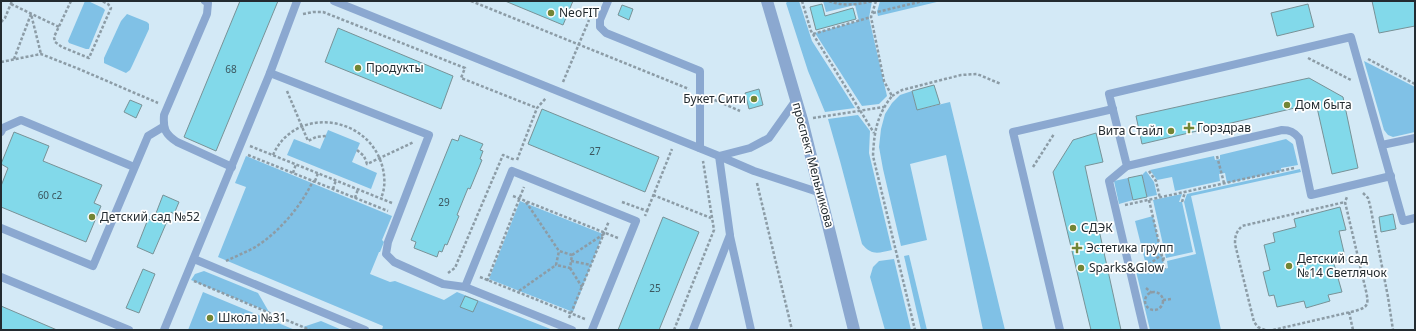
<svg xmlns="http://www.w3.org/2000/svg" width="1416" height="331" font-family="'Noto Sans',sans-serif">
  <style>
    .green { fill: #80c1e6 }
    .building { fill: #82d9ea; stroke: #789297 }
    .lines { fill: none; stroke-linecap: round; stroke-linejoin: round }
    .path { stroke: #8c9ca6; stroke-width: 2.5; stroke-dasharray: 3 2; stroke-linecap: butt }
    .lane { stroke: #8ba8d0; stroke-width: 8 }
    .street { stroke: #8ba8d0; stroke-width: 12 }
    .poi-dot { fill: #728535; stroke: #fff; stroke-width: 1.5 }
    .labels { text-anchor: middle; stroke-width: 3.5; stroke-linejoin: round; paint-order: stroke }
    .number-label { font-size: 10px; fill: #3b565e }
    .poi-label { font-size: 12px; fill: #232b30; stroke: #fff; text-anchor: start }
    .street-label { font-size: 12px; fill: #232b30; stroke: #fff }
  </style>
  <rect width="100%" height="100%" fill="#d3e9f6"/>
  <!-- green -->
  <g class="green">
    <polygon points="85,1 88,1 103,8 105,10 89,49 86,49 69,43 68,41"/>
    <polygon points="788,1 799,1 812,41 855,108 825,112 808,71 786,3"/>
    <polygon points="823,1 872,1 869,18 887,96 879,104 862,106 815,33 859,21 855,5 826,12"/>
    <polygon points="880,1 941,1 878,16 877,12"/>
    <polygon points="127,14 147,22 149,24 149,29 132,66 130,70 126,73 106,64 104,63 104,58 121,21"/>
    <polygon points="1364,61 1415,87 1415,132 1393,137 1388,135 1384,130"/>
    <polygon points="912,91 917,110 950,102 1005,330 983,330 946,155 910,164 927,240 901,246 883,169 879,147 881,129 885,114 892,103 900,95"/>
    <path d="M858,115L870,131L869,153L892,250C878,253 872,256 862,244L840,161L828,119Z"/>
    <polygon points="328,130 360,143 352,162 377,173 371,189 287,155 294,139 320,149"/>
    <polygon points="1286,139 1293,144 1298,165 1281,168 1281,171 1227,183 1225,173 1219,174 1220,181 1175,191 1172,177 1157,180 1150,170 1214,156 1215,160 1220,159 1220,155"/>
    <polygon points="246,156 392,216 382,240 384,242 380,252 379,252 370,274 390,282 395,281 444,300 457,292 553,330 382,330 383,326 218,257 246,187 235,183"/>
    <polygon points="1300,169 1301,172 1191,196 1221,330 1150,330 1135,267 1146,265 1135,221 1153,216 1165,269 1168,268 1167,261 1196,254 1184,202 1187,194"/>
    <polygon points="1146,171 1154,182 1157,195 1147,197 1142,175"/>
    <polygon points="1128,178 1133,200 1119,204 1114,181"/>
    <polygon points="1182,194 1179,202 1182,202 1193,252 1166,258 1153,200"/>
    <polygon points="520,201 603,234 573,312 489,279"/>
    <polygon points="909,255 927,330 921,330 904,256"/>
    <polygon points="894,259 911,330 885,330 870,277 873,267 879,261"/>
    <polygon points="204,271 258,293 269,312 191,280 195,274"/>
    <polygon points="203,292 295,330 224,330 220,329 219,330 188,330"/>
    <polygon points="321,321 342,330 310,330 303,327"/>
  </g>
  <!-- building -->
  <g class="building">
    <polygon points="240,1 278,1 216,151 184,137"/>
    <polygon points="505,1 573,1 563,25"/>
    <polygon points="1372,1 1415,1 1415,26 1379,33"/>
    <polygon points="822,4 825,16 853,8 856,19 816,30 810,7"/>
    <polygon points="1308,4 1314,27 1277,36 1271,13"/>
    <polygon points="622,5 633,9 629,20 618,15"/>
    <polygon points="338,28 453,76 441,109 325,62"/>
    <polygon points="1309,78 1343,97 1358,168 1332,174 1316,103 1142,144 1136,116"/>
    <polygon points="934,85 940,104 917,110 912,91"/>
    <polygon points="759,89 763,105 749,109 745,93"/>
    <polygon points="130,100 142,105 136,118 124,112"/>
    <polygon points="542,109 659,157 645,192 528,144"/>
    <polygon points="14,132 49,146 43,161 102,185 94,203 101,206 86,242 1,207 1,186 8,168 1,164"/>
    <polygon points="1096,133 1103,162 1085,166 1121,330 1091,330 1053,172 1073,140"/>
    <polygon points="460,135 483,144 480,150 483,151 480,159 482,160 470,189 468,188 457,215 459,216 447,245 445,244 442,252 439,251 437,257 414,248 416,242 411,240 452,139 458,141"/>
    <polygon points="1142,175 1147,197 1133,200 1128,178"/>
    <polygon points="163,195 179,202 174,214 171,212 153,254 137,247 148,219 153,221"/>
    <polygon points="1340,207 1346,230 1339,231 1346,261 1334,264 1342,292 1328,295 1330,301 1306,308 1304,301 1277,307 1274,295 1269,296 1263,272 1270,270 1264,245 1275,242 1273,233 1296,227 1294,219"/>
    <polygon points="1393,214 1396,229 1381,232 1379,217"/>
    <polygon points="663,217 699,232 689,256 659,330 618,330"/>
    <polygon points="143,269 155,274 139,313 126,308"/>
    <polygon points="465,296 478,301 473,312 460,307"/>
    <polygon points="1,306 57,330 1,330"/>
  </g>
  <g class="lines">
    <!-- path -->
    <g class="path">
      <polyline points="71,1 54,37 55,42 62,47 89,58 111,8 108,4 102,1"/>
      <polyline points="471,1 689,89"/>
      <polyline points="802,1 811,31 874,133"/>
      <path d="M829,1C844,7 859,4 874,1"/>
      <path d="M876,1L871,17L884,81L892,96C877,115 874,132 873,156L915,330"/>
      <polyline points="11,4 59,27"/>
      <polyline points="873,13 923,1"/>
      <polyline points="303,14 313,12 323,12 465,68 461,78 537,108"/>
      <polyline points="1,22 5,18 12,1"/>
      <polyline points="813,34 871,17"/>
      <polyline points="1308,58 1351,80"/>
      <polyline points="14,59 31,14 41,54"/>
      <polyline points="1368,59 1415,84"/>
      <polyline points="1,62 41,54 79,69 158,103"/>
      <polyline points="563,82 589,20"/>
      <polyline points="287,91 308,141 316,137 326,136"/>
      <polyline points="892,96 902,90 961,75 977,74 1001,84"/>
      <polyline points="710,98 740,111"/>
      <polyline points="813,118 884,107"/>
      <polyline points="250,146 392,203"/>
      <polyline points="357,150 364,156 367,164 414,142"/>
      <polyline points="248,155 388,211"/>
      <path d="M273,155C294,107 364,114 381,162C385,174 386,187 381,198"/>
      <polyline points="1217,156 1224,183"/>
      <polyline points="517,160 537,108 546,98"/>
      <polyline points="1033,167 1054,134"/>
      <polyline points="1149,171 1156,181 1160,198"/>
      <polyline points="293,173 296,164"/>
      <polyline points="315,181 318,173"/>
      <polyline points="757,183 792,330"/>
      <polyline points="333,189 336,180"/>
      <polyline points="1363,193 1368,198 1370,205 1388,297 1393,330"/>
      <polyline points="653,195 711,218"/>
      <polyline points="513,196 618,238"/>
      <polyline points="355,198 358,189"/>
      <polyline points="1149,200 1165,269"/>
      <polyline points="526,202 559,251 572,255 570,268 556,265 559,251"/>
      <polyline points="622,202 647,211 645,216"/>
      <polyline points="1182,202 1185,192"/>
      <polyline points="1125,205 1294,168"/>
      <polyline points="647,211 672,149"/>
      <polyline points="572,255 604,234"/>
      <polyline points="1162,259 1166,258"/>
      <path d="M226,261C236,256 247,252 257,246C280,231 301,206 313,181"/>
      <polyline points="571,261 591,265"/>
      <polyline points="570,268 582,287"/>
      <polyline points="1141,271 1161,255"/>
      <polyline points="448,273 455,268 457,263 503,155 515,160"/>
      <polyline points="480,277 585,319"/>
      <polyline points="194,281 310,330"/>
      <polyline points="487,281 524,187"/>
      <polyline points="1146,288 1152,293"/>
      <polyline points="519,291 556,265"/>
      <circle cx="1154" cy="301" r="9"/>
      <polyline points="1163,300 1172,299"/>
      <polyline points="1349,312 1353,330"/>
      <polyline points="569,318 609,221"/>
      <polyline points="674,330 714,230 703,161"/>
      <path d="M1265,330L1258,327L1254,322L1235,244C1235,236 1236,232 1242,226L1345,202"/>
      <path d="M1273,330L1355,311C1368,307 1369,305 1366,291L1345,202L1347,197"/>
    </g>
    <!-- lane -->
    <g class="lane">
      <path d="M205,1L208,3L207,14L164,115C163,129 165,134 177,142L232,167"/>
      <polyline points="334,1 719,156 754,171 821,193"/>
      <polyline points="608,1 600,20 600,27 606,33 700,71 700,148"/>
      <polyline points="270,73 429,135 388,242 386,254 394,262 443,284 465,287 572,330"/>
      <polyline points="1,132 3,128 21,120 134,167"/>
      <polyline points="1382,145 1415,138"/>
      <path d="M1127,166L1282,130C1290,130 1294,132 1299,138L1311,195L1391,176"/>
      <polyline points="1,228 93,266 148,136 163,127"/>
      <polyline points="730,236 751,330"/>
      <polyline points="194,259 365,330"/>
      <polyline points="1,277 129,330"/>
      <polyline points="465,287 512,171 636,221 592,330"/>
      <polyline points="164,330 270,73 297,1"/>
      <polyline points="693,330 730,235 719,156 750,148 769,138 796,100"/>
      <polyline points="1060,330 1013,132 1113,109"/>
      <polyline points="1144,330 1109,181 1127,166 1109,94 1351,37 1403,221 1415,218"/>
    </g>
    <!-- street -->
    <polyline class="street" points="767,1 802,120 854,330"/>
  </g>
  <!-- markers -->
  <g class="poi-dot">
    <circle cx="551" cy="13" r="4"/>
    <circle cx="358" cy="68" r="4"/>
    <circle cx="754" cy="99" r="4"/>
    <circle cx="1287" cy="105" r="4"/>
    <path d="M1187 122h4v4h4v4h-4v4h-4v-4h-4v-4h4z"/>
    <circle cx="1171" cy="131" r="4"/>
    <circle cx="92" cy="217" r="4"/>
    <circle cx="1073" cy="228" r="4"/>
    <path d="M1075 242h4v4h4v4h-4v4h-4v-4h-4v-4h4z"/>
    <circle cx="1289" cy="266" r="4"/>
    <circle cx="1081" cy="268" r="4"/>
    <circle cx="210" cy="318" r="4"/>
  </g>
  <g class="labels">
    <!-- number labels -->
    <g class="number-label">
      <text x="231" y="73">68</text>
      <text x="595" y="155">27</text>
      <text x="50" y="199">60 с2</text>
      <text x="444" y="206">29</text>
      <text x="655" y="292">25</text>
    </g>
    <!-- poi labels -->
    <g class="poi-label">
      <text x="559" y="17">NeoFIT</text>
      <text x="366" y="72">Продукты</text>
      <text x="746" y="103" text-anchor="end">Букет Сити</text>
      <text x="1295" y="109">Дом быта</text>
      <text x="1197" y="132">Горздрав</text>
      <text x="1163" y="135" text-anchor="end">Вита Стайл</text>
      <text x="100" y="221">Детский сад №52</text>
      <text x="1081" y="232">СДЭК</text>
      <text x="1086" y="252">Эстетика групп</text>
      <text x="1297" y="263">Детский сад<tspan x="1297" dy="14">№14 Светлячок</tspan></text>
      <text x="1089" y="272">Sparks&amp;Glow</text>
      <text x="218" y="322">Школа №31</text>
    </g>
    <!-- street labels -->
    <g class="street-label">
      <text transform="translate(813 165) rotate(75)" y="4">проспект Мельникова</text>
    </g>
  </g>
  <!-- border -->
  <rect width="1416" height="331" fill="none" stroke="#232b30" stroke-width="4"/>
</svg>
